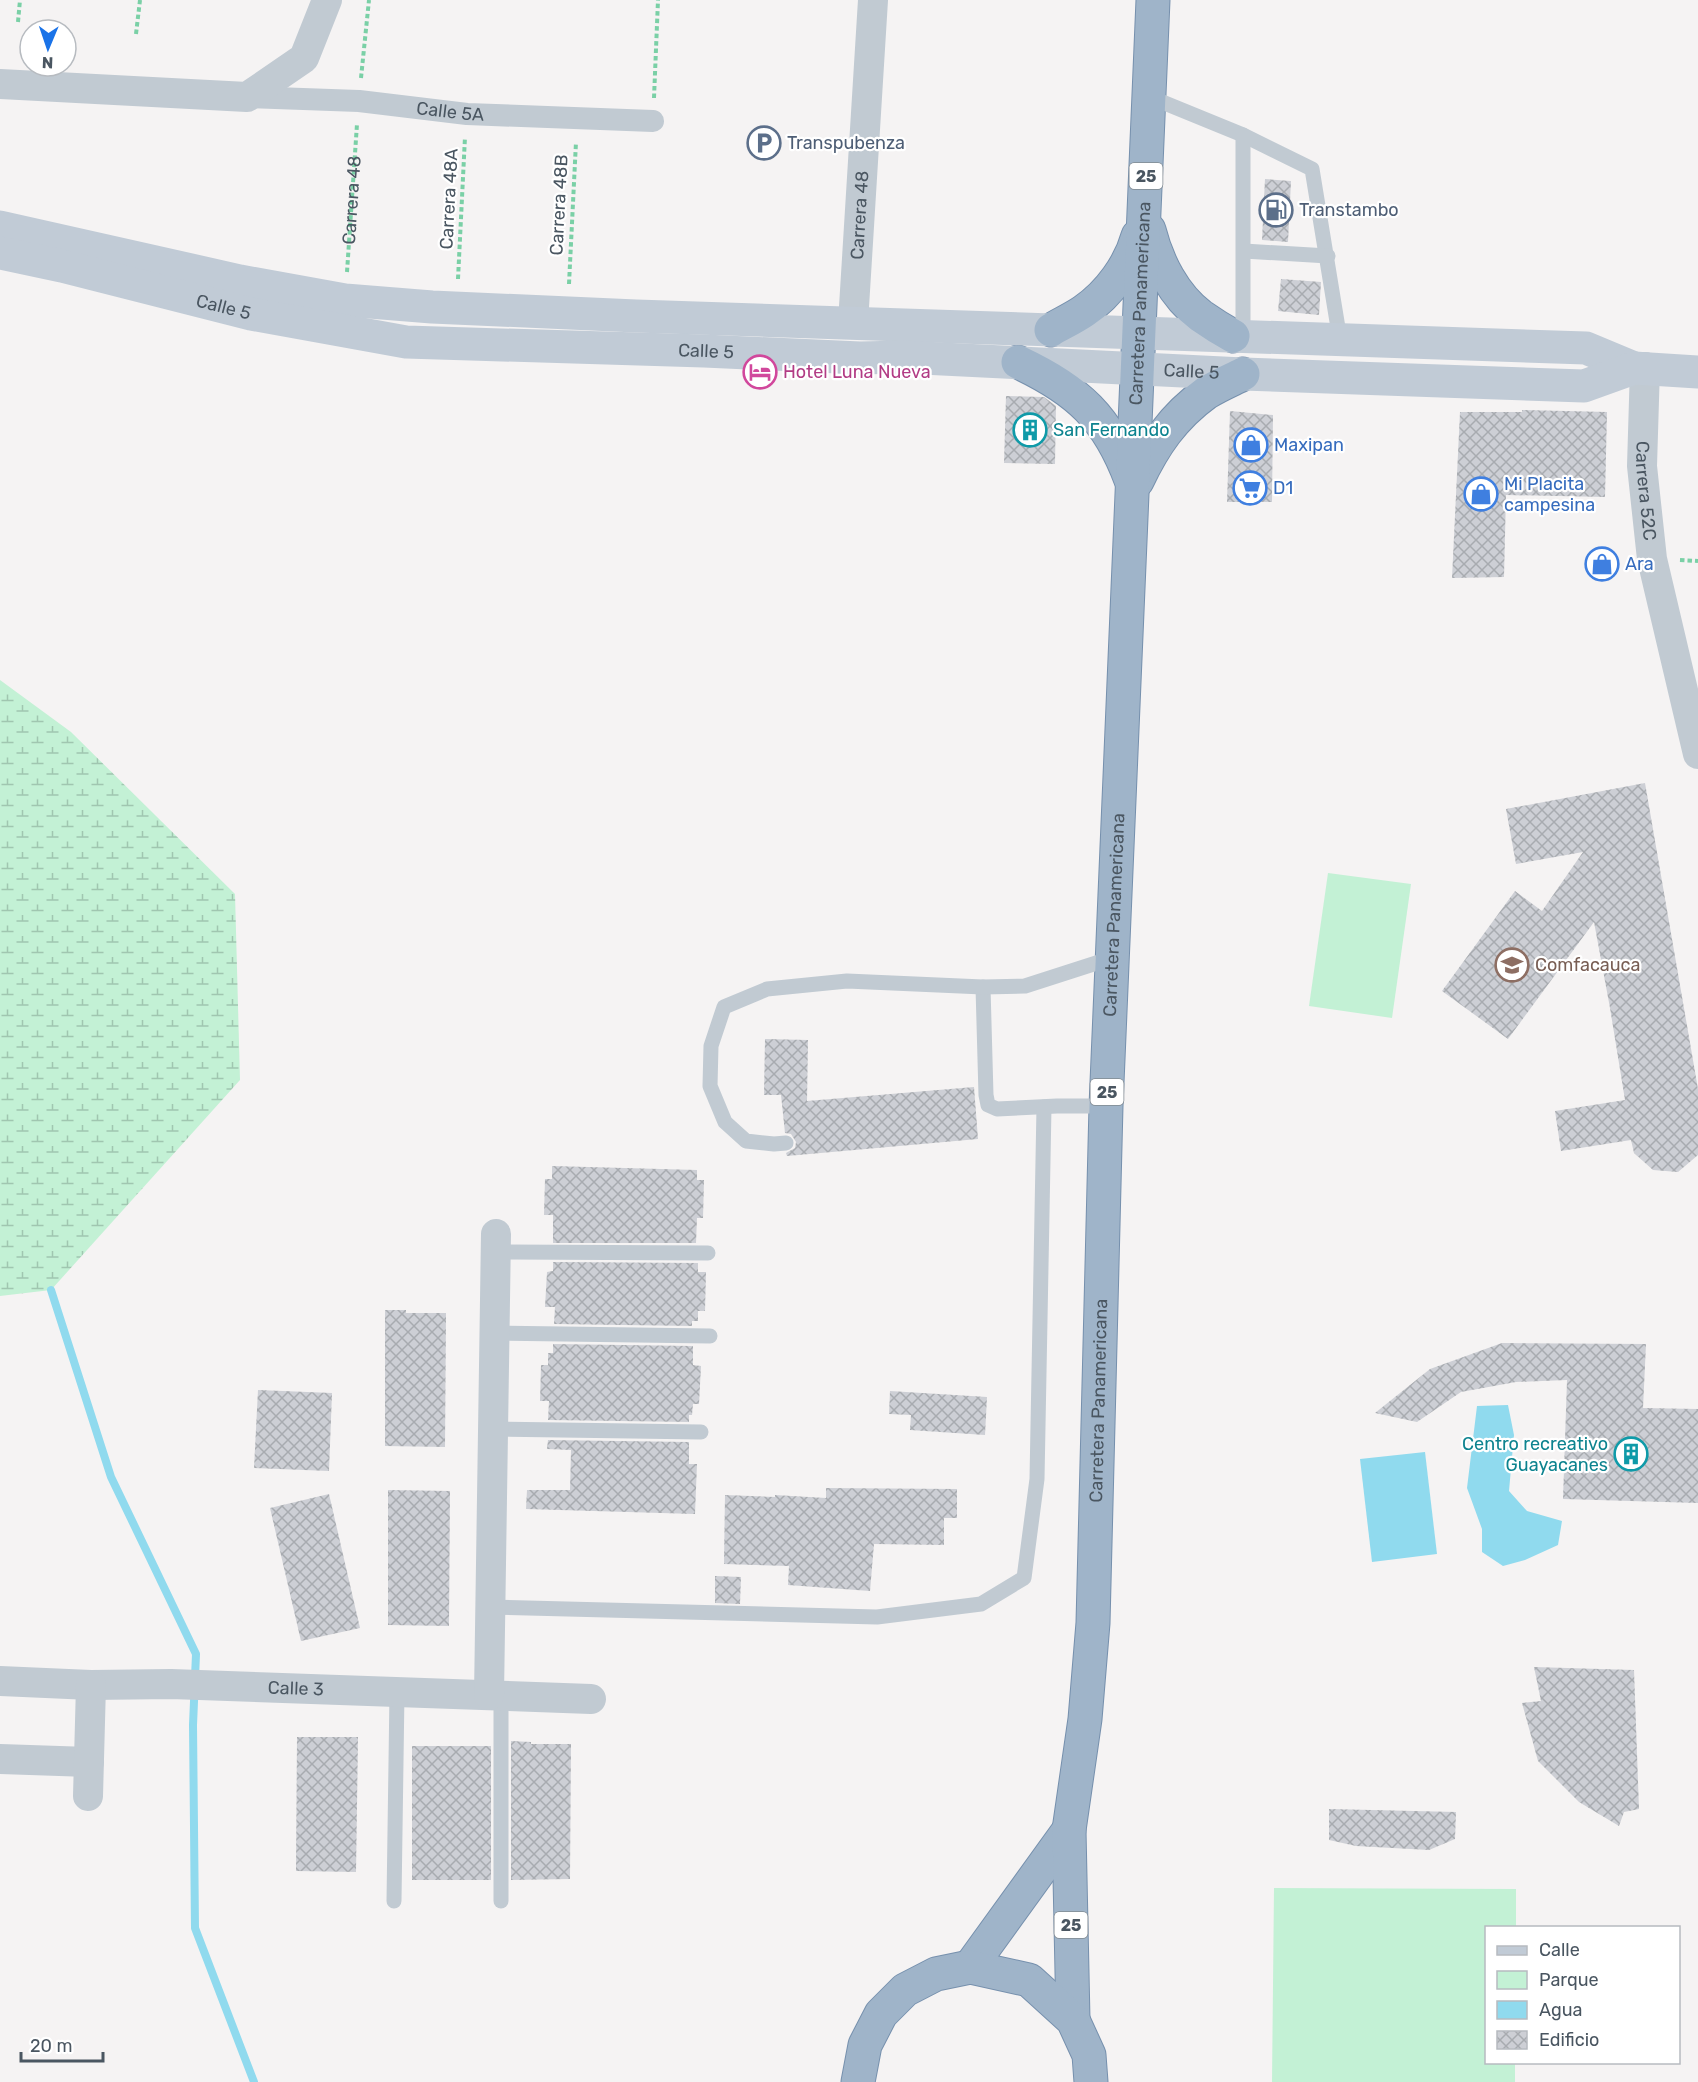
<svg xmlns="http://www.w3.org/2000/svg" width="1698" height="2082" font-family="Rubik,sans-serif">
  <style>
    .green { fill: #c3f1d5 }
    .wetland { fill: url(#wetland-marsh) }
    .water { fill: #90daee }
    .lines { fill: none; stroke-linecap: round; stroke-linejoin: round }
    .stream { stroke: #90daee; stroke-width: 8 }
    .building { fill: url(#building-cross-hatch) }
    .trunk-casing { stroke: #7690ad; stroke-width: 35 }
    .path { stroke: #7ad0a6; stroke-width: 4; stroke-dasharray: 4.5 3; stroke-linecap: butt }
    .service { stroke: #c1cad2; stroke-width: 15 }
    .pedestrian { stroke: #c1cad2; stroke-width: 22 }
    .minor { stroke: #c1cad2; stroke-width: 30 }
    .secondary { stroke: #c1cbd6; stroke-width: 33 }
    .trunk { stroke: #9fb4c9; stroke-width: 33 }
    .labels { text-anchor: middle; stroke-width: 4.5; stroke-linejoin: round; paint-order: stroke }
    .shield { fill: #fff; stroke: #808990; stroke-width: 1.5 }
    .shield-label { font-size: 16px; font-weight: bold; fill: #4a5661 }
    .street-label { font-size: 18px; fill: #4a5661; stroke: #fff }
    .service-label { font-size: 18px; fill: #4e5e75; stroke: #fff; text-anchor: start }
    .hotel-label { font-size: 18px; fill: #b23c85; stroke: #fff; text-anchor: start }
    .culture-label { font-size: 18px; fill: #0d838f; stroke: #fff; text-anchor: start }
    .shop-label { font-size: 18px; fill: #366cbe; stroke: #fff; text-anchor: start }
    .education-label { font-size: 18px; fill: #785e54; stroke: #fff; text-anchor: start }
  </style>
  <defs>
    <pattern id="wetland-marsh" width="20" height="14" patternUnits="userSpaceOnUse" patternTransform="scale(1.5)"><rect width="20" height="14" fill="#c3f1d5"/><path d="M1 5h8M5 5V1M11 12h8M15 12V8" fill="none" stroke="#a0c6b0"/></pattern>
    <pattern id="building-cross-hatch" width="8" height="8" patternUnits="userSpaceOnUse" patternTransform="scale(1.5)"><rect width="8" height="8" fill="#cdcfd5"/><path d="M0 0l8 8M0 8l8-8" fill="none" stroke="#a8abb0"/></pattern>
  </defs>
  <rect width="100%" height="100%" fill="#f5f3f3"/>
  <!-- green -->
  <g class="green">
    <polygon points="1328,873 1411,884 1392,1018 1309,1006"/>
    <polygon points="1274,1888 1516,1889 1516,1927 1486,1928 1486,2062 1515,2063 1515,2082 1272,2082"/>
  </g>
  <!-- wetland -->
  <polygon class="wetland" points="0,680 71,732 235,894 240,1080 51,1290 0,1296"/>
  <!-- water -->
  <g class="water">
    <polygon points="1508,1405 1514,1435 1509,1491 1527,1511 1562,1521 1558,1545 1525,1560 1503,1566 1482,1552 1482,1529 1467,1488 1477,1406"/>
    <polygon points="1425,1452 1437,1554 1372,1562 1360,1459"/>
  </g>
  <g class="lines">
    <!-- stream -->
    <polyline class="stream" points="51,1290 111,1477 196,1654 193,1725 195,1928 254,2082"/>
  </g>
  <!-- building -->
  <g class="building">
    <polygon points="1265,179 1291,181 1288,242 1262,240"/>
    <polygon points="1281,279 1321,282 1319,315 1278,311"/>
    <polygon points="1006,396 1044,397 1056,406 1055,464 1004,463"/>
    <polygon points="1522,410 1607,412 1605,497 1506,495 1504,577 1452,578 1460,412 1522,412"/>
    <polygon points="1230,411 1273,415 1272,502 1227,502"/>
    <polygon points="1645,783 1698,1089 1698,1155 1678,1172 1653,1170 1634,1153 1631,1140 1561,1151 1555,1111 1625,1100 1610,1008 1594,922 1508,1039 1442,991 1515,891 1542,911 1583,852 1516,864 1506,809"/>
    <polygon points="765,1039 808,1040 807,1101 974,1087 978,1139 787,1156 786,1153 795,1148 796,1142 791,1134 785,1133 781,1095 764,1095"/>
    <polygon points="552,1166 697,1170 697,1180 704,1180 703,1218 697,1218 696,1243 553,1243 553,1215 544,1215 545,1179 552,1179"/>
    <polygon points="553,1262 698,1263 698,1272 706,1272 705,1311 698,1311 698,1321 692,1321 692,1326 554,1324 555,1307 545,1307 547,1272 553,1271"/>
    <polygon points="385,1310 406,1310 406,1313 446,1313 445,1447 385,1446"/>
    <polygon points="1502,1343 1646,1344 1643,1408 1698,1409 1698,1503 1563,1499 1567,1380 1516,1382 1461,1392 1417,1422 1375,1413 1430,1369"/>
    <polygon points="553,1344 693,1346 693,1365 701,1366 699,1404 693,1404 692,1415 689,1415 689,1422 548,1420 549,1401 540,1401 541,1365 548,1365 548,1353 553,1353"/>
    <polygon points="258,1390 332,1393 329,1471 254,1468"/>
    <polygon points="890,1391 987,1397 985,1435 910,1430 911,1415 889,1414"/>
    <polygon points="548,1440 689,1442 689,1464 697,1464 695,1514 526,1509 527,1490 570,1490 571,1450 547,1449"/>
    <polygon points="826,1488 957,1489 957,1518 944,1518 944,1545 874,1544 870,1591 788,1585 789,1566 724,1564 725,1495 775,1497 775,1495 826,1498"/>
    <polygon points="388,1490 450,1491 449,1626 388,1625"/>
    <polygon points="329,1494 360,1628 301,1641 270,1508"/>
    <polygon points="715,1576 741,1577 740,1604 715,1603"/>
    <polygon points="1534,1667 1634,1670 1639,1809 1624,1812 1619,1826 1579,1802 1538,1761 1522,1703 1541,1701"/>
    <polygon points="297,1737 358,1737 356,1872 296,1871"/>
    <polygon points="511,1741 531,1742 531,1744 571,1744 570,1879 511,1880"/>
    <rect x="412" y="1746" width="79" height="134"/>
    <polygon points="1329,1809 1456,1812 1455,1839 1429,1850 1356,1846 1329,1840"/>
  </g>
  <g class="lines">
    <!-- trunk casing -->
    <g class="trunk-casing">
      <g id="trunk">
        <path d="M1149,230C1157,262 1174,296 1201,316C1211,323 1222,330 1233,336"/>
        <path d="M1051,330C1061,324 1074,318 1084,311C1109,294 1130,265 1138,236"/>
        <path d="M1018,362C1078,390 1108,418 1131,480"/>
        <path d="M1137,481C1154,445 1173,417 1206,393C1217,386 1231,380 1243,374"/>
        <polyline points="970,1967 1069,1830"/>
        <path id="s7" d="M1073,2020L1069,1830L1085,1719L1093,1623L1106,1106L1153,0"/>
        <polyline points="858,2082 865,2045 881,2014 905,1990 936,1974 970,1967 1029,1980 1073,2020 1089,2055 1091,2082"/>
      </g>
    </g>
    <!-- path -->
    <g class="path">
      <polyline points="18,22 20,0"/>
      <polyline points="136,34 140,0"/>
      <polyline points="361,78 369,0"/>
      <polyline points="654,98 658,0"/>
      <path id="s1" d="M347,272L357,124"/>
      <polyline points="458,279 465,137"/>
      <polyline points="569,284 576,142"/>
      <polyline points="1680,560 1698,561"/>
    </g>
    <!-- service -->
    <g class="service">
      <polyline points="1150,97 1243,135 1312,169 1340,340"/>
      <polyline points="1244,251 1328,256"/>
      <polyline points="1243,337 1243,135"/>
      <polyline points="983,987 986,1095 988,1105 997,1109 1057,1106 1106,1106"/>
      <polyline points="786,1143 774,1144 746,1141 725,1122 710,1086 711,1046 724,1007 767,989 847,981 983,987 1025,986 1112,958"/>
      <polyline points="496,1252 708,1253"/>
      <polyline points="495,1333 710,1336"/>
      <polyline points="493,1429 701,1432"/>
      <polyline points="490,1607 877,1617 981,1604 1024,1578 1037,1479 1044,1107"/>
      <polyline points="501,1695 501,1901"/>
      <polyline points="394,1901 397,1692"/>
    </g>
    <!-- pedestrian -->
    <path class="pedestrian" id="s2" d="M247,97L359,101L467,114L653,121"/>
    <!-- minor -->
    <g class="minor">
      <polyline points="0,84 247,97 304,58 327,0"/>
      <path id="s3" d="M853,323L873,0"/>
      <path id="s4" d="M1645,367L1642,466L1652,559L1698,754"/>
      <path id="s5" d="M0,1681L91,1685L171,1684L591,1699"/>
      <polyline points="489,1695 496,1234"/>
      <polyline points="0,1759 89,1762"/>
      <polyline points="88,1796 91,1685"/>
    </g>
    <!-- secondary -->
    <g class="secondary">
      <polyline points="0,227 240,281 345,300 432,307 636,316 1586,348 1634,368"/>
      <path id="s6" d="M0,253L62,266L251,314L406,342L704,351L860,358L902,357L1243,374L1584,386L1634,368L1698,372"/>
    </g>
    <!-- trunk -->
    <use href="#trunk" class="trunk"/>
  </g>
  <!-- icons -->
  <defs>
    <g id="parking-ring" transform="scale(1.725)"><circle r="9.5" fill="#fff" stroke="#5c6f8a" stroke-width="1.5"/><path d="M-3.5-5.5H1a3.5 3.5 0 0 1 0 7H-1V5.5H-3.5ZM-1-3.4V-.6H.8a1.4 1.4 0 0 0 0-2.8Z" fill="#5c6f8a"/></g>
    <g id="fuel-ring" transform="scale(1.725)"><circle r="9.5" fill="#fff" stroke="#5c6f8a" stroke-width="1.5"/><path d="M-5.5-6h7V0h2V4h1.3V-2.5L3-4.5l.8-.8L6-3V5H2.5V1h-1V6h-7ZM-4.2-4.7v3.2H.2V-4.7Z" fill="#5c6f8a"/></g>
    <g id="hotel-ring" transform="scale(1.725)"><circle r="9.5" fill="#fff" stroke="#d1479c" stroke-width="1.5"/><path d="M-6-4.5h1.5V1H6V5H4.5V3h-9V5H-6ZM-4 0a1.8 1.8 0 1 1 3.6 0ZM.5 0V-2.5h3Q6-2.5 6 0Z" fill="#d1479c"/></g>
    <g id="building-ring" transform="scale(1.725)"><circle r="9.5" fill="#fff" stroke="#0f9aa8" stroke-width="1.5"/><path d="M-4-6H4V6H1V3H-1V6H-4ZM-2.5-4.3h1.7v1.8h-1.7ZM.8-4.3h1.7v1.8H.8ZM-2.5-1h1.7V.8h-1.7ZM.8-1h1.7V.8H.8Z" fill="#0f9aa8"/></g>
    <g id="shop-ring" transform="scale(1.725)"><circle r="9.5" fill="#fff" stroke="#3f7fe0" stroke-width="1.5"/><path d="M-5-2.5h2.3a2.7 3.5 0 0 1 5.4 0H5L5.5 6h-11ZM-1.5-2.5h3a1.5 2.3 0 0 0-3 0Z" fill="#3f7fe0"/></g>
    <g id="supermarket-ring" transform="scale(1.725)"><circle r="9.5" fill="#fff" stroke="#3f7fe0" stroke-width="1.5"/><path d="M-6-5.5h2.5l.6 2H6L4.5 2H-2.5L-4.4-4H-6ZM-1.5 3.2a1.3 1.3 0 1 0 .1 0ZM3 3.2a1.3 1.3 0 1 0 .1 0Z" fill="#3f7fe0"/></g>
    <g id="school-ring" transform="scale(1.725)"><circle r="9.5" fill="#fff" stroke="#8d6e63" stroke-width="1.5"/><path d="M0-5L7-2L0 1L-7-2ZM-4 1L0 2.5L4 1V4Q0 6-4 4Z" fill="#8d6e63"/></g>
  </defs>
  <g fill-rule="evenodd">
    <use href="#parking-ring" x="764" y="143"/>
    <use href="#fuel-ring" x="1276" y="210"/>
    <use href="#hotel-ring" x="760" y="372"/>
    <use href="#building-ring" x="1030" y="430"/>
    <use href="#shop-ring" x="1251" y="445"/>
    <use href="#supermarket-ring" x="1250" y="488"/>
    <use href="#shop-ring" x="1481" y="494"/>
    <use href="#shop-ring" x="1602" y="564"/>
    <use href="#school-ring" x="1512" y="965"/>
    <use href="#building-ring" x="1631" y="1454"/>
  </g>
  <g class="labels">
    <!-- shield labels -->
    <g class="shield">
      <rect x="1129.5" y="163" width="33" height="26" rx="4.5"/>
      <rect x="1090.5" y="1079" width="33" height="26" rx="4.5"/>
      <rect x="1054.5" y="1912" width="33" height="26" rx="4.5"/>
    </g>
    <g class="shield-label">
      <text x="1146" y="182">25</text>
      <text x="1107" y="1098">25</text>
      <text x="1071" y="1931">25</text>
    </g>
    <!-- street labels -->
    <g class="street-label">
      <text dy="6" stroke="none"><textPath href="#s2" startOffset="204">Calle 5A</textPath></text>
      <text transform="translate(449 199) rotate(-87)" y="6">Carrera 48A</text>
      <text dy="6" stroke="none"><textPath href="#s1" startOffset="72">Carrera 48</textPath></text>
      <text transform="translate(559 205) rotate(-87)" y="6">Carrera 48B</text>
      <text dy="6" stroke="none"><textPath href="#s3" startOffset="108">Carrera 48</textPath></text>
      <text dy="6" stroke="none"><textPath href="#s7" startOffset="1719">Carretera Panamericana</textPath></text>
      <text dy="6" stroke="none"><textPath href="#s6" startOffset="230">Calle 5</textPath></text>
      <text dy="6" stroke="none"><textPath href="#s6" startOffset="716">Calle 5</textPath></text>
      <text dy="6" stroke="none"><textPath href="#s6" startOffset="1202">Calle 5</textPath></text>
      <text dy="6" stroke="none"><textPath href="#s4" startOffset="124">Carrera 52C</textPath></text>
      <text dy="6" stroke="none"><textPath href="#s7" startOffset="1107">Carretera Panamericana</textPath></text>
      <text dy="6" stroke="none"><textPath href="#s7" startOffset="621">Carretera Panamericana</textPath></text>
      <text dy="6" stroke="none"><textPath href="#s5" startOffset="296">Calle 3</textPath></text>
    </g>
    <!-- service labels -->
    <g class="service-label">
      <text x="787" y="149">Transpubenza</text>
      <text x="1299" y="216">Transtambo</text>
    </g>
    <!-- hotel labels -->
    <g class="hotel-label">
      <text x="783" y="378">Hotel Luna Nueva</text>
    </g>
    <!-- culture labels -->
    <g class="culture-label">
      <text x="1053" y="436">San Fernando</text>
      <text x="1608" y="1450" text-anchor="end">Centro recreativo<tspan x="1608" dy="21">Guayacanes</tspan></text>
    </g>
    <!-- shop labels -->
    <g class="shop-label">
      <text x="1274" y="451">Maxipan</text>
      <text x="1504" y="490">Mi Placita<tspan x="1504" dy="21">campesina</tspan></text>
      <text x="1273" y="494">D1</text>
      <text x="1625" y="570">Ara</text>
    </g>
    <!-- education labels -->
    <g class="education-label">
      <text x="1535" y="971">Comfacauca</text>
    </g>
  </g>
  <!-- legend -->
  <rect x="1485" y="1926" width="195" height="138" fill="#ffffff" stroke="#b7bbc0" stroke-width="1.5"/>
  <rect x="1497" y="1946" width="30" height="9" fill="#c1cbd6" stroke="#b7bbc0" stroke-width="1.5"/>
  <text x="1539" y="1956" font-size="18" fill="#4a5661">Calle</text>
  <rect x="1497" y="1971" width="30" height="18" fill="#c3f1d5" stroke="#b7bbc0" stroke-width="1.5"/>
  <text x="1539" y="1986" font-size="18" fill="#4a5661">Parque</text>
  <rect x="1497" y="2001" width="30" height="18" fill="#90daee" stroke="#b7bbc0" stroke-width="1.5"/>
  <text x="1539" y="2016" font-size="18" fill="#4a5661">Agua</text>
  <rect x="1497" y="2031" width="30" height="18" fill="url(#building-cross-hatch)" stroke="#b7bbc0" stroke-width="1.5"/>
  <text x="1539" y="2046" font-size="18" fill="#4a5661">Edificio</text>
  <!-- north arrow -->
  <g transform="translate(48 48) rotate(182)"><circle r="28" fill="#ffffff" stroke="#b7bbc0" stroke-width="1.5"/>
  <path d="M0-4.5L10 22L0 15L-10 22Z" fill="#1a73e8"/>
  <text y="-9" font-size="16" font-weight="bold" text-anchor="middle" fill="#4a5661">N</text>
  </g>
  <!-- scale -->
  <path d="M21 2052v9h82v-9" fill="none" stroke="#4a5661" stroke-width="3"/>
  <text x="30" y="2052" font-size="18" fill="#4a5661" stroke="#ffffff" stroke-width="4.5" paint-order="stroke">20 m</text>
</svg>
